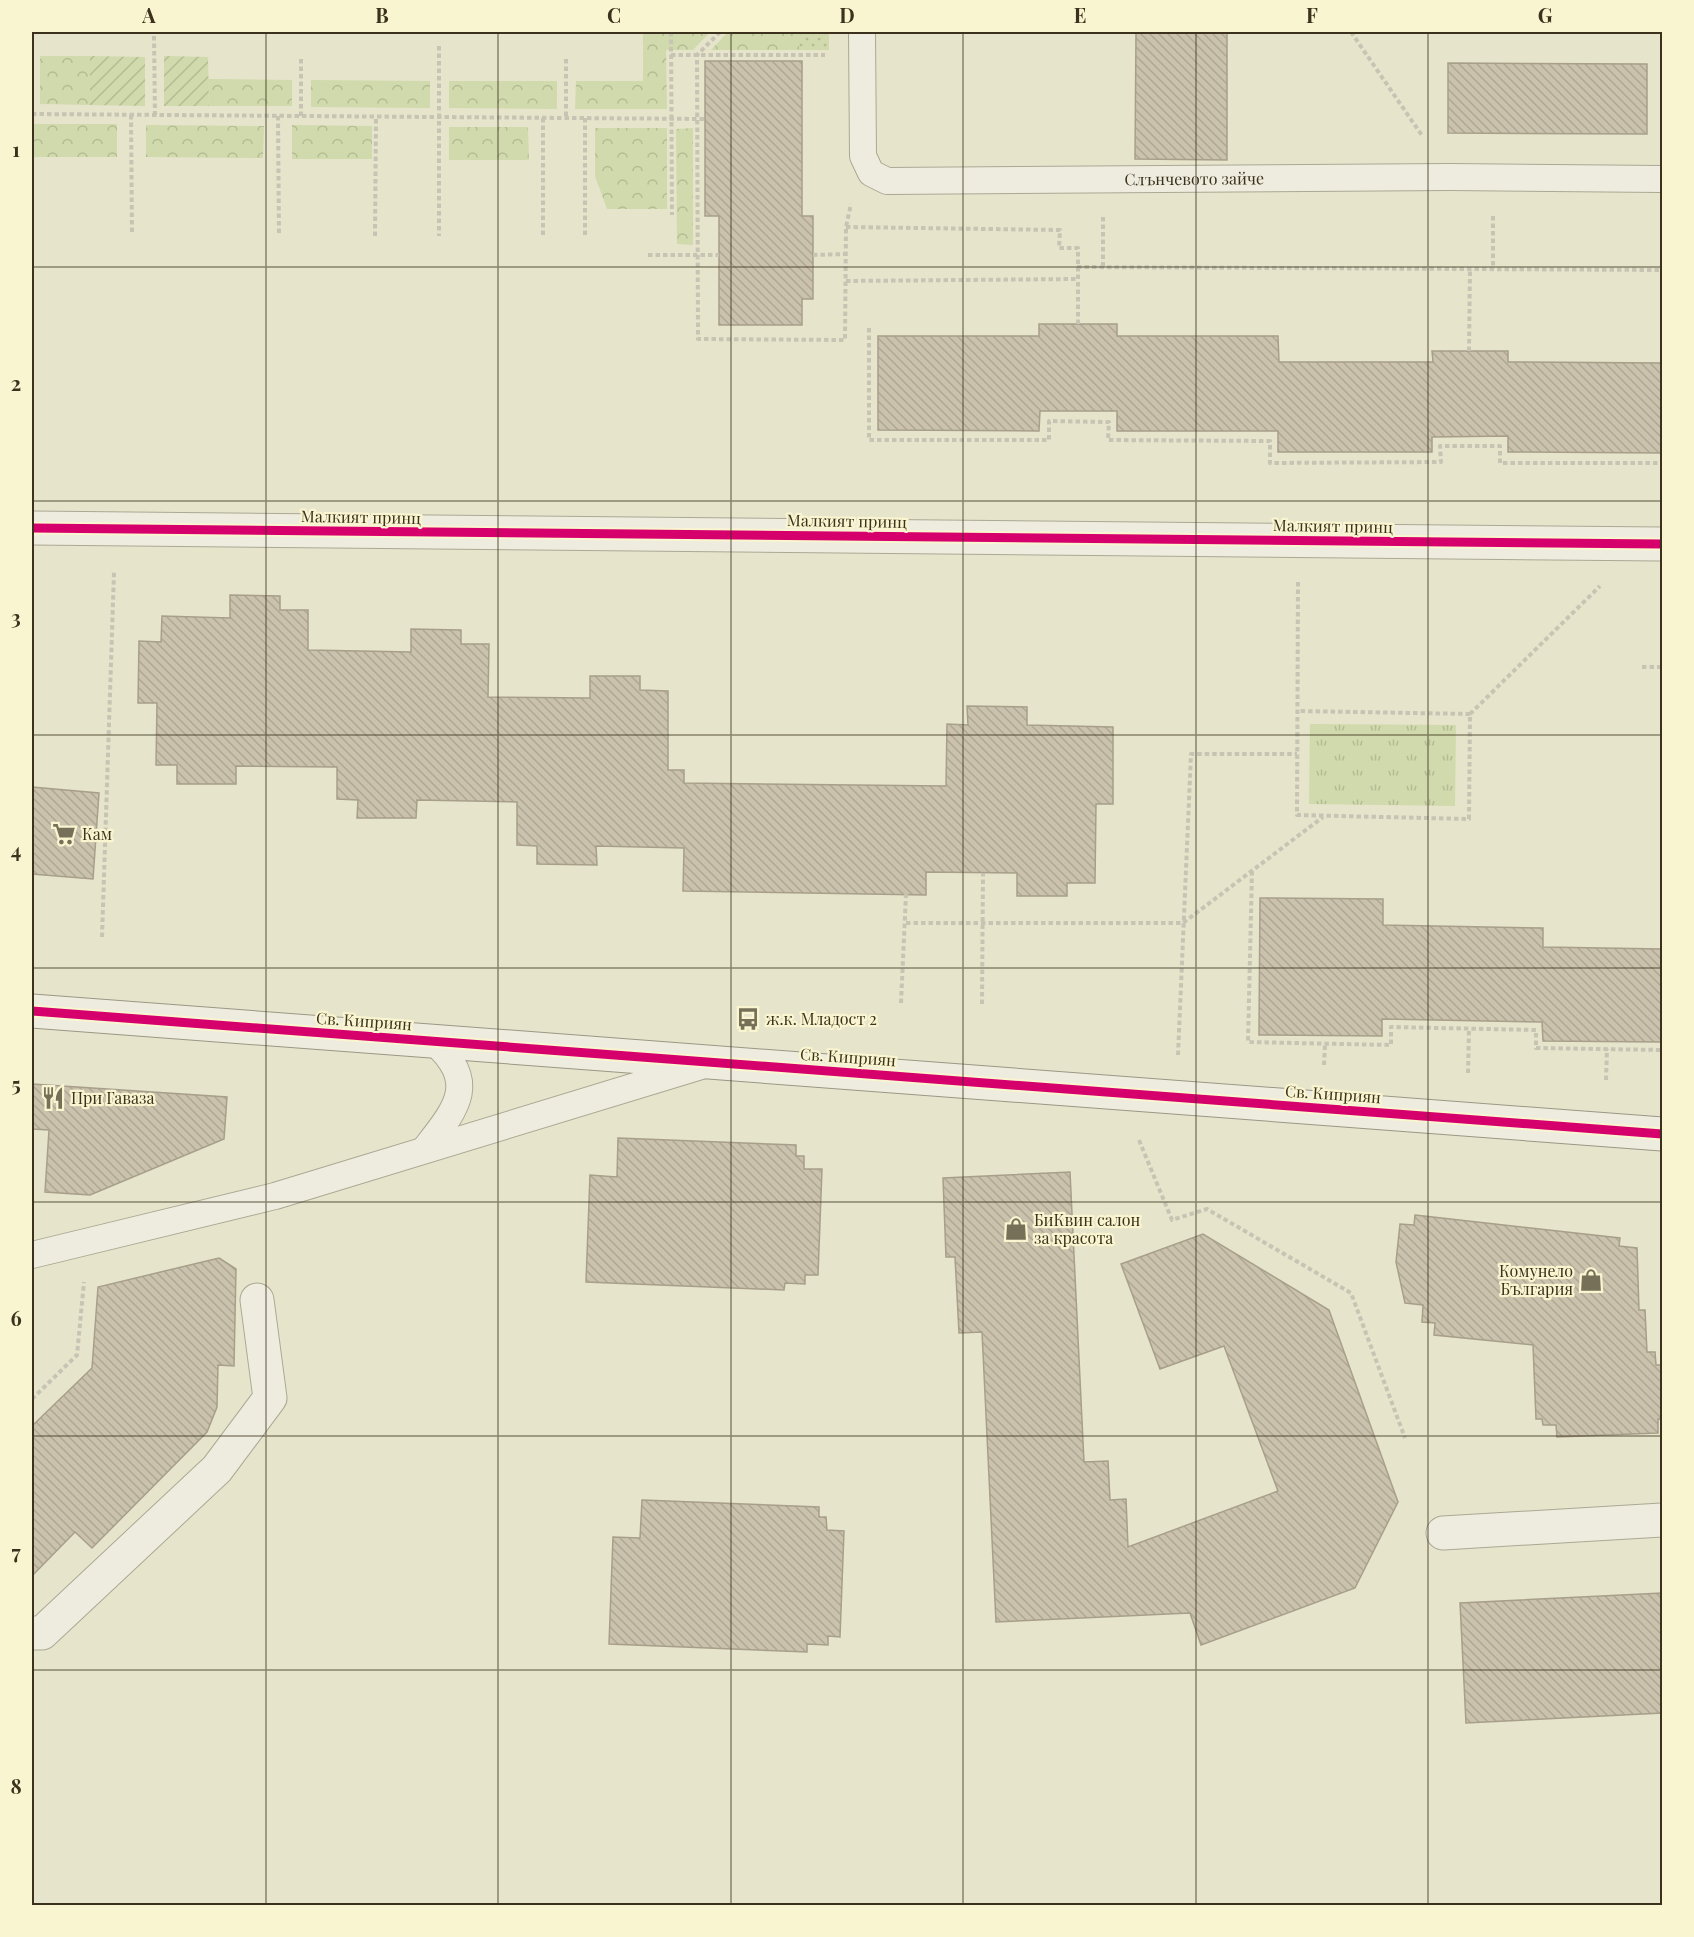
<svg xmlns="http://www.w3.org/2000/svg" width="1694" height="1937" font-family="'Playfair Display',serif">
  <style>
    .grass { fill: url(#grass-dots) }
    .forest { fill: url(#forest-crowns) }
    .park { fill: url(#park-tufts) }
    .garden { fill: url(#garden-furrows) }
    .building { fill: url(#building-back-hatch); stroke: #a79f8a; stroke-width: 1.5 }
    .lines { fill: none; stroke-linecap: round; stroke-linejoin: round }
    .lane-casing { stroke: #aba894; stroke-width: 28 }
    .street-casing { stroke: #aba894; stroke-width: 35 }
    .secondary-casing { stroke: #9b9785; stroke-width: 35 }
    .path { stroke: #c7c4b4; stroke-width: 4; stroke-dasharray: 4.5 3; stroke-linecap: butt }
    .lane { stroke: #eeecde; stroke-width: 26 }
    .street { stroke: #eeecde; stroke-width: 33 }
    .secondary { stroke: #eeecde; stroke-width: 33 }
    .cycleway-casing { stroke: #f9f5d0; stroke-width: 13 }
    .cycleway { stroke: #d6006c; stroke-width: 9 }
    .grid { fill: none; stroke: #3b311c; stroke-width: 1.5; stroke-opacity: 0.55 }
    .labels { text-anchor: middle; stroke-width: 4.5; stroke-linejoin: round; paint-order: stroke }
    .street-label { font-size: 16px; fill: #3b311c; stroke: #f9f5d0 }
    .poi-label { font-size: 16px; fill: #3b311c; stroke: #f9f5d0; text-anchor: start }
    .neatline { fill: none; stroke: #3b311c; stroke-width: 2 }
    .grid-label { font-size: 20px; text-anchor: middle; font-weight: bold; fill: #3b311c }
  </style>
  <defs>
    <pattern id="grass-dots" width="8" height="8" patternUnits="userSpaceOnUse" patternTransform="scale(1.5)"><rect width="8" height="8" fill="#d0daac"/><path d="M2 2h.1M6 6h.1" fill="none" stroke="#b4bc93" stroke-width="1.8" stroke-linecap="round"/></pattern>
    <pattern id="forest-crowns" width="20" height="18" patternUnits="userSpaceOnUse" patternTransform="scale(1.5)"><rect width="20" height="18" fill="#d0daac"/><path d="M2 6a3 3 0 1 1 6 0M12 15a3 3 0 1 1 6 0" fill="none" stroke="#b4bc93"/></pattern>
    <pattern id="park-tufts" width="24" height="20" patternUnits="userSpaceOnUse" patternTransform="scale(1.5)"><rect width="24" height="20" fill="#d0daac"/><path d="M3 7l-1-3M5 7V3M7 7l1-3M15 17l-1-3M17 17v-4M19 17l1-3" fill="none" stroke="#b4bc93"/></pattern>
    <pattern id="garden-furrows" width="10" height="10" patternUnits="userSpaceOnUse" patternTransform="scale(1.5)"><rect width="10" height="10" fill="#d0daac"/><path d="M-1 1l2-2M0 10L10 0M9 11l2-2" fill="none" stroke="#b4bc93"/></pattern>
    <pattern id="building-back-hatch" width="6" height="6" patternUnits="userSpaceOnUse" patternTransform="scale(1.5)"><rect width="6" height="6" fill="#cac2ac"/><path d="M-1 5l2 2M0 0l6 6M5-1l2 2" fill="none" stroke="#aea793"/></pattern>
  </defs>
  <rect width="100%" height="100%" fill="#e6e4cb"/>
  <!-- grass -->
  <rect class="grass" x="799" y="32" width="30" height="18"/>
  <!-- forest -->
  <g class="forest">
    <polygon points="643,32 710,32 693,50 666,50 667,109 575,109 576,81 643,81"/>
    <polygon points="728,32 799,32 799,50 711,50"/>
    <polygon points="40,56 90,56 90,105 40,104"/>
    <polygon points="208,79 292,80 292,106 209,106"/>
    <polygon points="311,80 430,81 430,108 311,107"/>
    <polygon points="449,81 557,81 557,109 449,108"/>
    <rect x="32" y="124" width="85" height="33"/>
    <polygon points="146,125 264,126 263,158 146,157"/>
    <polygon points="292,125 372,126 372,159 292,159"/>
    <polygon points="449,127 528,127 529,160 449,160"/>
    <polygon points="595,128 667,128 667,209 607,209 595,176"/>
    <polygon points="693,128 693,245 677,244 676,129"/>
  </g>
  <!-- park -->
  <polygon class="park" points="1310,724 1456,725 1455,806 1309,804"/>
  <!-- garden -->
  <g class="garden">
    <polygon points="90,56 145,57 145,106 90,105"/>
    <polygon points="164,56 208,57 209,106 164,106"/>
  </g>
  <!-- building -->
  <g class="building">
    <polygon points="1136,32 1227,32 1227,160 1135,159"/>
    <polygon points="705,61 802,61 802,216 813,216 813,299 802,299 802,325 719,325 719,216 705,216"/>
    <polygon points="1448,63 1647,64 1647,134 1448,133"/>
    <polygon points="1039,324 1117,324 1117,336 1278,336 1279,362 1433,362 1432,351 1508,351 1508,362 1662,363 1662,453 1508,452 1508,436 1432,437 1432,452 1278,452 1278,431 1117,431 1117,411 1040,411 1039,431 878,430 878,336 1039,336"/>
    <polygon points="230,595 280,596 280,610 308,610 308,650 411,652 411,629 461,630 461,644 489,644 488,697 590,698 590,676 640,676 640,690 668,691 668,770 684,770 684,783 946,786 947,724 968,725 967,706 1027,707 1027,725 1113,727 1113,804 1096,804 1095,883 1067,883 1067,896 1017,896 1017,873 926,872 926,895 683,891 684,848 596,846 597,865 537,864 537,846 517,845 517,802 417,800 416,818 357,818 358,800 337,799 337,767 236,766 236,784 177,784 177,765 156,765 157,703 138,703 139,641 161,642 162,616 230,618"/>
    <polygon points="32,787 99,793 93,879 32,874"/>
    <polygon points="1260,898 1383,899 1383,925 1543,928 1543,947 1662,949 1662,1042 1543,1041 1542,1022 1382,1019 1382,1036 1259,1035"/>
    <polygon points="32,1084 227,1097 224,1139 90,1195 45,1192 49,1130 32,1129"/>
    <polygon points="618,1138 796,1145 796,1156 804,1156 804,1169 822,1169 818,1275 805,1275 805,1284 785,1283 784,1290 586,1282 590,1175 617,1177"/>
    <polygon points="1070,1172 1084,1462 1108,1461 1110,1500 1126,1499 1128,1547 1278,1491 1224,1346 1160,1369 1121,1264 1203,1234 1329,1310 1398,1502 1355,1588 1201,1645 1190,1613 996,1622 982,1332 959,1333 955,1257 946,1257 943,1178"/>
    <polygon points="1415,1215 1620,1238 1619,1246 1637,1248 1639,1310 1645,1310 1647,1352 1655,1352 1656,1365 1662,1365 1662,1419 1658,1419 1658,1433 1557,1437 1556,1425 1543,1425 1542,1419 1536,1419 1533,1345 1434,1335 1435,1323 1422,1322 1423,1305 1405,1303 1396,1262 1400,1224 1414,1225"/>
    <polygon points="219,1258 236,1269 234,1366 218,1365 217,1407 207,1432 92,1548 75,1532 32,1576 32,1426 92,1368 98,1287"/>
    <polygon points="642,1500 819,1507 819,1517 826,1517 827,1530 844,1531 840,1637 828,1636 828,1645 807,1644 807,1652 609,1644 613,1537 640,1538"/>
    <polygon points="1662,1593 1662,1713 1466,1723 1460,1603"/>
  </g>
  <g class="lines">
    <!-- lane casing -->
    <g class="lane-casing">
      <g id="lane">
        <path id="s1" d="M862,32L863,156L871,173L887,181L1450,177L1662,179"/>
        <path d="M424,1150C456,1109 480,1083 433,1041"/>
        <polyline points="32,1255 275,1196 701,1066"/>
      </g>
    </g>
    <!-- street casing -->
    <g class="street-casing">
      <g id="street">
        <polyline points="32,528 1662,544"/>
        <polyline points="1443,1533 1662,1520"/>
        <polyline points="32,1633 42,1633 217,1469 270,1398 257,1300"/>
      </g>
    </g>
    <!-- secondary casing -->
    <g class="secondary-casing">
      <polyline id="secondary" points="32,1011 1662,1134"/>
    </g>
    <!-- path -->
    <g class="path">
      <polyline points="671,32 672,215"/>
      <polyline points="720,32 697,55 698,339 845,340 846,227 851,204"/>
      <polyline points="1351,32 1423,137"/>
      <polyline points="154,36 155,115"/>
      <polyline points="439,46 439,236"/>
      <polyline points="671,55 825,55"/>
      <polyline points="566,59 566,118"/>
      <polyline points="32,114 705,119"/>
      <polyline points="131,115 132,234"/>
      <polyline points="278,116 279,235"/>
      <polyline points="301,116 301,58"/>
      <polyline points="543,118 543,236"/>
      <polyline points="585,118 585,237"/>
      <polyline points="1493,216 1493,269"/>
      <polyline points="1103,217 1103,267"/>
      <polyline points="846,227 1060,230 1059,248 1078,248 1078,324"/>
      <polyline points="375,236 376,117"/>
      <polyline points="648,255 719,255"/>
      <polyline points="813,255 846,254"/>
      <polyline points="1077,267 1662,270"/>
      <polyline points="846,281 1077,279"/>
      <polyline points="869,328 869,440 1049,440 1049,421 1109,422 1108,440 1270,441 1270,463 1441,462 1440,446 1500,446 1500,463 1662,463"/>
      <polyline points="1469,351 1470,269"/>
      <polyline points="1298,582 1297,815 1469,819 1470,714 1298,711"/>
      <polyline points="1642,667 1662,667"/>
      <polyline points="1470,714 1600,586"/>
      <polyline points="1252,871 1248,1042 1391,1045 1391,1027 1536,1030 1536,1048 1662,1050"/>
      <polyline points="906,923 1183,923 1323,817"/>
      <polyline points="102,937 114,572"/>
      <polyline points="901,1003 906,894"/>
      <polyline points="982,1004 983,873"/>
      <polyline points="1178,1055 1191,754 1297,754"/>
      <polyline points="1324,1065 1325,1044"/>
      <polyline points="1468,1073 1469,1029"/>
      <polyline points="1606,1080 1607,1049"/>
      <polyline points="1139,1140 1172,1220 1207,1209 1351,1293 1405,1438"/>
      <polyline points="32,1399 77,1355 84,1282"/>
    </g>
    <!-- lane -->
    <use href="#lane" class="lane"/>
    <!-- street -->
    <use href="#street" class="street"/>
    <!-- secondary -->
    <use href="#secondary" class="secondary"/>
    <!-- cycleway casing -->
    <g class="cycleway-casing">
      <g id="cycleway">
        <polyline points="32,528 1662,544"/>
        <polyline points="32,1011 1662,1134"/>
      </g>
    </g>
    <!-- cycleway -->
    <use href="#cycleway" class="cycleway"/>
  </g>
  <!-- grid -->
  <path class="grid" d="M266,32V1906M498,32V1906M731,32V1906M963,32V1906M1196,32V1906M1428,32V1906M32,267H1662M32,501H1662M32,735H1662M32,968H1662M32,1202H1662M32,1436H1662M32,1670H1662"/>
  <!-- icons -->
  <defs>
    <g id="supermarket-bare" transform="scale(1.8)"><path d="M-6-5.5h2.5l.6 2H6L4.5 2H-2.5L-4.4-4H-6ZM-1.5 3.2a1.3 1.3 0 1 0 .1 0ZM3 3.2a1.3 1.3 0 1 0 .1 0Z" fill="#777059" stroke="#f9f5d0" stroke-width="2.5" paint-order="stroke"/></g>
    <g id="bus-bare" transform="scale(1.8)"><path d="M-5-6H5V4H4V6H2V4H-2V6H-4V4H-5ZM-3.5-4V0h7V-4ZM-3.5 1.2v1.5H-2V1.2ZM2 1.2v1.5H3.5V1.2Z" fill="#777059" stroke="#f9f5d0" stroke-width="2.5" paint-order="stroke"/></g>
    <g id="restaurant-bare" transform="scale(1.8)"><path d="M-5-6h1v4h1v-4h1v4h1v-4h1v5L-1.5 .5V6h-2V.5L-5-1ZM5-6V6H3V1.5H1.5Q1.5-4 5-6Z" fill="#777059" stroke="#f9f5d0" stroke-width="2.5" paint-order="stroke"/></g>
    <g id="shop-bare" transform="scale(1.8)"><path d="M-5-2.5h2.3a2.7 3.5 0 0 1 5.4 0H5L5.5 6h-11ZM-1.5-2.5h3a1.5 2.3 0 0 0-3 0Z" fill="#777059" stroke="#f9f5d0" stroke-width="2.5" paint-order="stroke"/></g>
  </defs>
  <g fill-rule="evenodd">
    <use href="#supermarket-bare" x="64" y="834"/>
    <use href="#bus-bare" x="748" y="1019"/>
    <use href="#restaurant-bare" x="53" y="1098"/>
    <use href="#shop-bare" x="1016" y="1229"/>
    <use href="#shop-bare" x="1591" y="1280"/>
  </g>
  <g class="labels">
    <!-- street labels -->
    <g class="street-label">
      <text dy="6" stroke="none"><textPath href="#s1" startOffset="468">Слънчевото зайче</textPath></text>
      <text transform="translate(361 517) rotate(1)" y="6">Малкият принц</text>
      <text transform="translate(847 521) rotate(1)" y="6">Малкият принц</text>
      <text transform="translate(1333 526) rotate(1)" y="6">Малкият принц</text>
      <text transform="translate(364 1021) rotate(4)" y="6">Св. Киприян</text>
      <text transform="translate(848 1057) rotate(4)" y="6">Св. Киприян</text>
      <text transform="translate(1333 1094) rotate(4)" y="6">Св. Киприян</text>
    </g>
    <!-- poi labels -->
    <g class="poi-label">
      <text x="82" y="840">Кам</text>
      <text x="766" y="1025">ж.к. Младост 2</text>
      <text x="71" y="1104">При Гаваза</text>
      <text x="1034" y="1226">БиКвин салон<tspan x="1034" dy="18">за красота</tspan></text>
      <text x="1573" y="1277" text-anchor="end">Комунело<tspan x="1573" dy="18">България</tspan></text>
    </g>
  </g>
  <!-- border -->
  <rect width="1694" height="1937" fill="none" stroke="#f9f5d0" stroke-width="66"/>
  <rect x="33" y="33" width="1628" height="1871" class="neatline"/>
  <g class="grid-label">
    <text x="149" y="23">A</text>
    <text x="382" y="23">B</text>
    <text x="614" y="23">C</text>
    <text x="847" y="23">D</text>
    <text x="1080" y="23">E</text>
    <text x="1312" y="23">F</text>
    <text x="1545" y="23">G</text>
    <text x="16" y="157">1</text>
    <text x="16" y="391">2</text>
    <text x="16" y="625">3</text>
    <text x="16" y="858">4</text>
    <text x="16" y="1092">5</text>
    <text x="16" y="1326">6</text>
    <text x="16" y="1560">7</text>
    <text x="16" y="1794">8</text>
  </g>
</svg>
